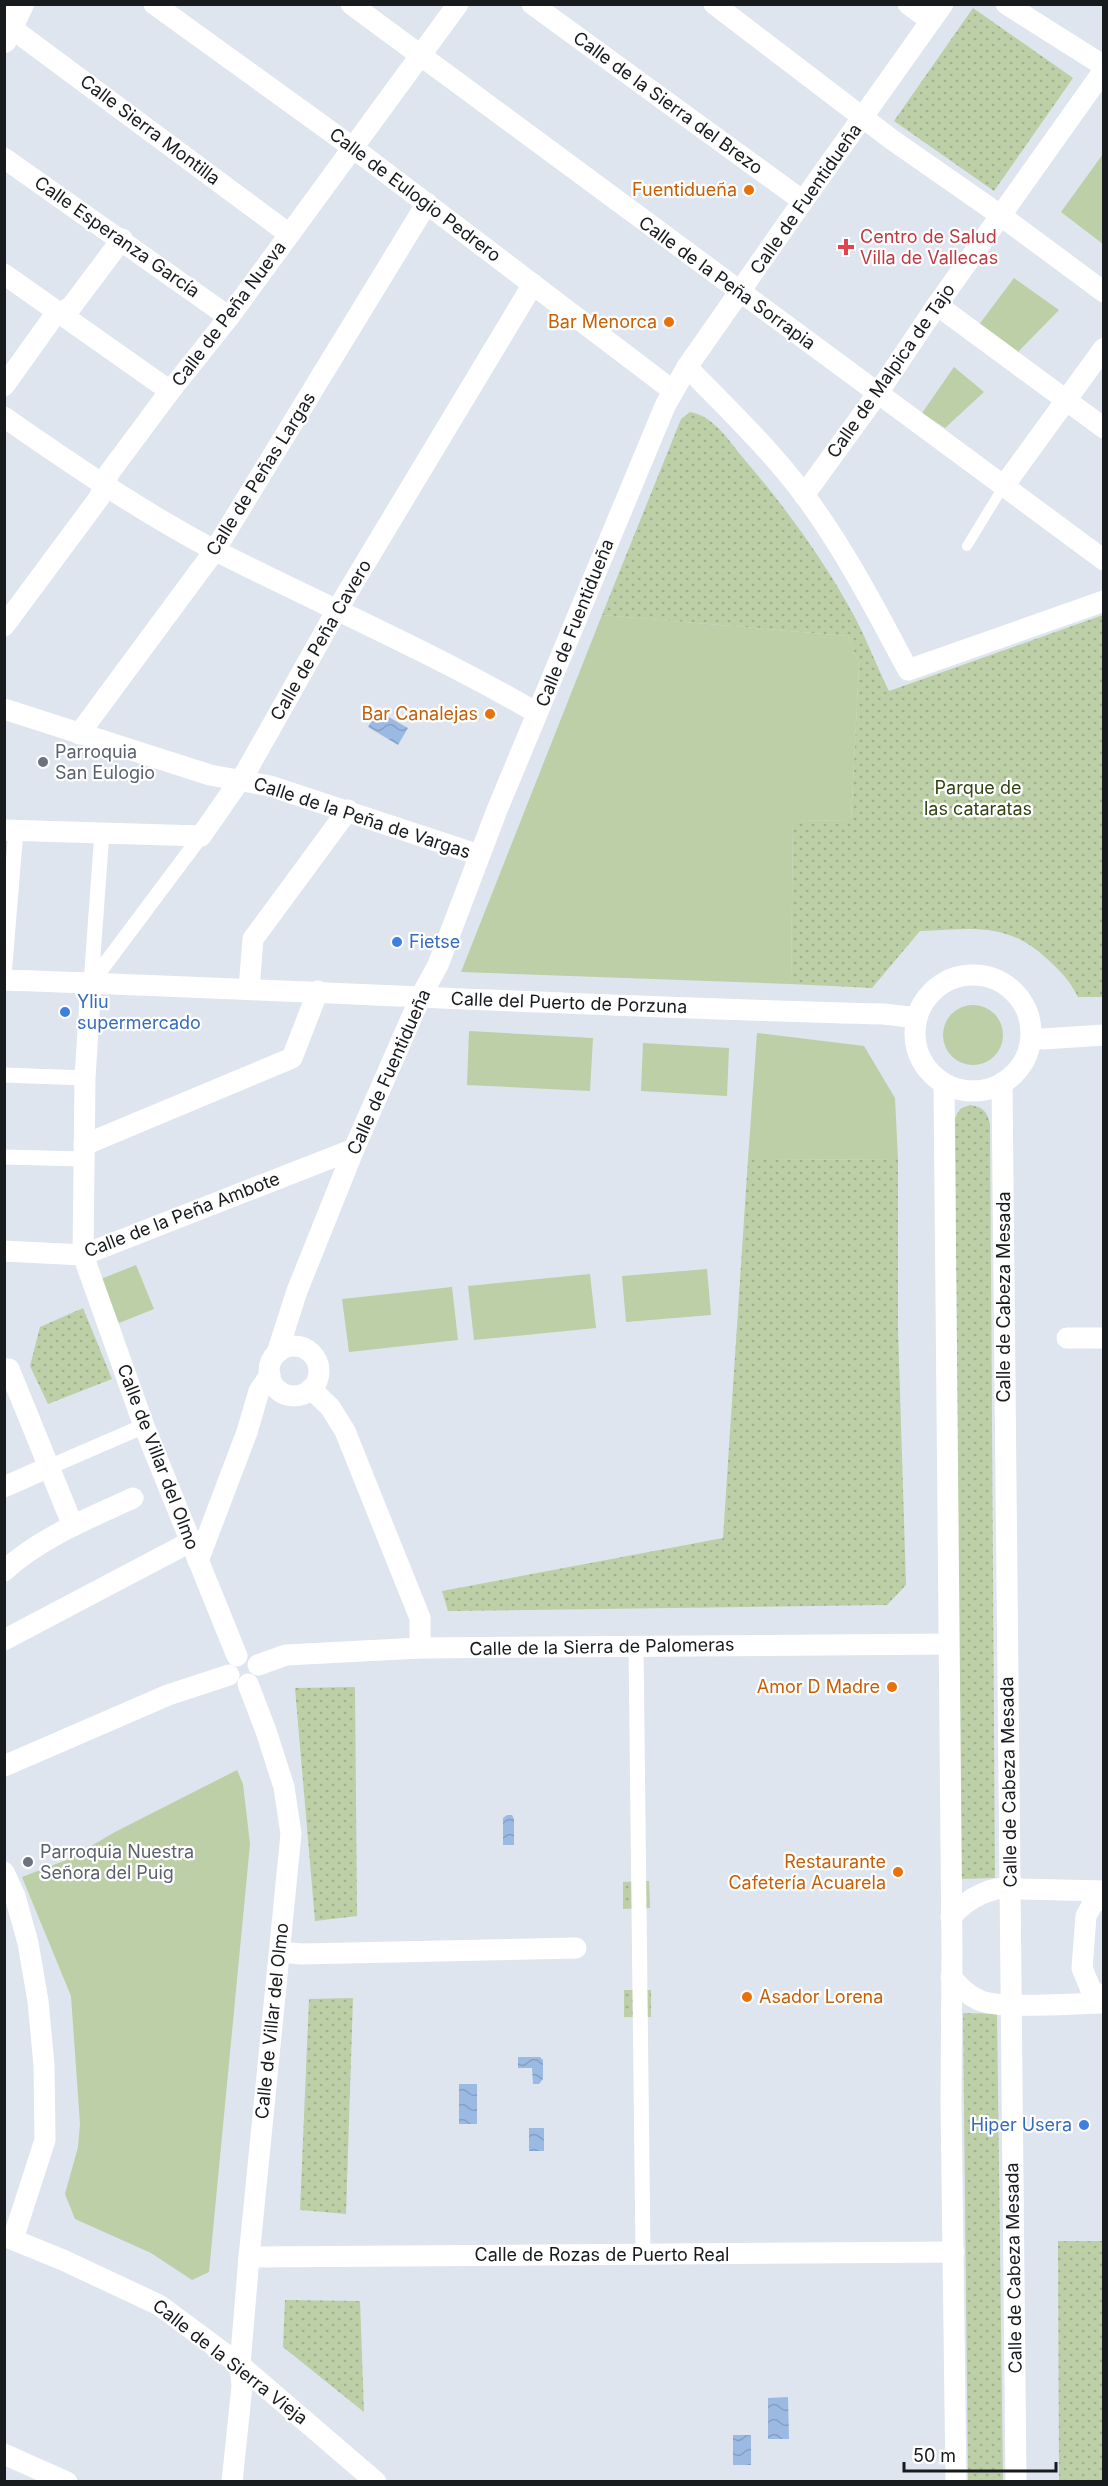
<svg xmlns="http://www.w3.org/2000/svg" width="1108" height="2486" font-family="Inter,sans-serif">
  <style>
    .green { fill: #bccfa6 }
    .park { fill: url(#park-dots) }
    .water { fill: url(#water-waves) }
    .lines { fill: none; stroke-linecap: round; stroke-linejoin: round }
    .service { stroke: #fff; stroke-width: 10 }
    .pedestrian { stroke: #fff; stroke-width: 15 }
    .minor { stroke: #fff; stroke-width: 21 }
    .tertiary { stroke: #fff; stroke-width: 26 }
    .food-dot { fill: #e8710a; stroke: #fff; stroke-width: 2 }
    .health-dot { fill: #e0444e; stroke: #fff; stroke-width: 2 }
    .worship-dot { fill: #6b7280; stroke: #fff; stroke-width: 2 }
    .shop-dot { fill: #3f7fe0; stroke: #fff; stroke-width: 2 }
    .labels { text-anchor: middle; stroke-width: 4.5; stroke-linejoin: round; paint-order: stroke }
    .street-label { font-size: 18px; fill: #181b1e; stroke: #fff }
    .food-label { font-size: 18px; fill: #c56008; stroke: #fff; text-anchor: end }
    .health-label { font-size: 18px; fill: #be3a42; stroke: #fff; text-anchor: start }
    .worship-label { font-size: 18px; fill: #5b616d; stroke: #fff; text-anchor: start }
    .park-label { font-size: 18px; fill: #304412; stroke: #fff }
    .shop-label { font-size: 18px; fill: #366cbe; stroke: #fff; text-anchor: start }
  </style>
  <defs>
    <pattern id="park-dots" width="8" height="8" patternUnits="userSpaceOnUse" patternTransform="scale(1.5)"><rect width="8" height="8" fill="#bccfa6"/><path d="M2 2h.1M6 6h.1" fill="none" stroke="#a1b18e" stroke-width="1.8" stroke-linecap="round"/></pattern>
    <pattern id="water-waves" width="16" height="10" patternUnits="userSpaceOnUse" patternTransform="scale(1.5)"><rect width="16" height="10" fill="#9bbae3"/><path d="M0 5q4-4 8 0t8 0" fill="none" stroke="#859fc2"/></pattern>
  </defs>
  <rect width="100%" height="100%" fill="#dee5ef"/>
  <!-- green -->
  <g class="green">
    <polygon points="1103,154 1103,244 1061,212"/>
    <polygon points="1014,278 1059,310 1017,353 978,326"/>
    <polygon points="954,367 984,392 945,428 922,413"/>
    <polygon points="602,615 848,636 859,665 851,821 793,820 791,984 461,972"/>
    <circle cx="973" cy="1035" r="30"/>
    <polygon points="469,1031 593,1038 590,1091 467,1085"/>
    <polygon points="757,1033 864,1046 895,1098 898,1160 748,1159"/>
    <polygon points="643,1043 729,1048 727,1096 641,1091"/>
    <polygon points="136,1265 154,1309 119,1323 101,1279"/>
    <polygon points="707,1269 711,1315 626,1322 622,1276"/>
    <polygon points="590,1274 596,1328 474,1340 468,1286"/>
    <polygon points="452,1287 458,1340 349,1352 342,1299"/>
    <polygon points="237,1770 243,1784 250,1844 209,2272 192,2280 151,2253 75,2219 65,2194 78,2147 80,2124 71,1996 22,1877 69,1859 115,1832"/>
  </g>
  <!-- park -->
  <g class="park">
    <polygon points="973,8 1073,78 994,191 894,121"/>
    <path d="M690,412C714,416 729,441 744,459C784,506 822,557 852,612C866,637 876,665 889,691L1103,615V997H1078C1070,981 1060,970 1046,958C1006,921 971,929 920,931L872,988L791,984L793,820L851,821L859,665L848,636L602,615L681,419Z"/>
    <path d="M970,1105C983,1107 988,1112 990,1125L995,1878L960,1879L955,1118L960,1109Z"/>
    <polygon points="748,1159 898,1160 898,1329 906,1585 887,1605 448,1611 442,1591 723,1538"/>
    <polygon points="83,1308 112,1379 48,1404 30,1366 40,1327"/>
    <polygon points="355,1687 357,1916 315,1921 295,1688"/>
    <polygon points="649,1881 650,1908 623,1909 623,1882"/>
    <rect x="624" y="1990" width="27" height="27"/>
    <polygon points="353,1998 346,2214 300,2210 309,1999"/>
    <polygon points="963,2013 997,2014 1003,2481 968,2481"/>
    <polygon points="1058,2241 1103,2241 1103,2481 1059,2481"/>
    <polygon points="285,2300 360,2301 364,2412 283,2347"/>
  </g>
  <!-- water -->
  <g class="water">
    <polygon points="378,711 408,728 398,745 368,727"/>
    <polygon points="507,1815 512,1815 514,1819 514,1845 503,1845 503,1818"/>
    <polygon points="518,2057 540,2057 543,2060 543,2079 539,2084 533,2084 532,2068 518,2068"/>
    <rect x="459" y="2084" width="18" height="40"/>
    <rect x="529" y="2128" width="15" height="23"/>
    <polygon points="788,2397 789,2439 768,2439 768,2398"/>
    <rect x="733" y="2435" width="18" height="30"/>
  </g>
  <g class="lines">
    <!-- service -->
    <polyline class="service" points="967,546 1003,487"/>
    <!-- pedestrian -->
    <g class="pedestrian">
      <polyline points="4,976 16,830"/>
      <polyline points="91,983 201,836"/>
      <polyline points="91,983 102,832"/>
      <polyline points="4,1075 85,1078"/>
      <polyline points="4,1157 83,1159"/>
      <polyline points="47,1468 144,1426"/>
      <polyline points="636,1646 643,2254"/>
    </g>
    <!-- minor -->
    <g class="minor">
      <polyline points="154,4 352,147 672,390"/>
      <polyline points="351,4 1104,560"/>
      <polyline points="532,4 803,201"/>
      <polyline points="714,4 891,139 1000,215 1104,292"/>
      <polyline points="908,4 931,21"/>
      <polyline points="1006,4 1104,66"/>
      <polyline points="10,27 289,234"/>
      <polyline points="4,158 229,317"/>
      <polyline points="4,274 170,391"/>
      <polyline points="937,305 1104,428"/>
      <path d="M687,367C728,409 770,449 805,496C845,550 876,610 908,670L1104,601"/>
      <polyline points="4,386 54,316 71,307 122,239"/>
      <path d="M4,417C73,465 142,512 216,551C323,605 434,653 537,713"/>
      <polyline points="1003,487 1104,348"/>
      <polyline points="804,495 878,393 937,305 1104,70"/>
      <polyline points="4,626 99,498 109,473 170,391 229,317 458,4"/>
      <polyline points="4,709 210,775 270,786 479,855"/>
      <polyline points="79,734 215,550 427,203"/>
      <polyline points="4,830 201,836 247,770 337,610 533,284"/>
      <circle cx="973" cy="1033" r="58"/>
      <path d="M4,980C298,990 591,1007 884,1014L909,1017L916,1022"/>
      <polyline points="91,983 85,1078 83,1255 144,1426 237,1656"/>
      <polyline points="249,989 253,939 348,810"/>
      <polyline points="1031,1037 1043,1039 1104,1035"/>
      <polyline points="1002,1083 1016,2482"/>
      <polyline points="944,1084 952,1952 951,2102 956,2482"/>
      <polyline points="84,1145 292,1058 318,991"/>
      <polyline points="4,1251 83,1255 354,1149"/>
      <polyline points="1067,1338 1104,1338"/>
      <circle cx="294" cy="1371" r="25"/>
      <polyline points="277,1353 297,1291 354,1149 421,996 438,965 497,810 665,406 687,367 803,201 943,4"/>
      <polyline points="4,1369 9,1369 73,1526"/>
      <polyline points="311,1389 330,1407 345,1431 420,1618 420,1648"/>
      <polyline points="4,1487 47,1468"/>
      <polyline points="198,1561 247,1432 259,1391 270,1375"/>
      <path d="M4,1571C41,1537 88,1519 133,1498"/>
      <polyline points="4,1640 190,1542"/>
      <polyline points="258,1665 286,1655 420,1648 948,1644"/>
      <polyline points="4,1766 168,1695 229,1675"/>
      <polyline points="4,1872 15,1896 28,1943 38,2001 44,2065 45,2140 13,2239"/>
      <polyline points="1104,1895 1092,1905 1086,1916 1082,1968 1091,1990 1104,1998"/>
      <path d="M951,1917C967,1898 995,1883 1021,1889L1104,1891"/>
      <polyline points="280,1952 301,1954 576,1948"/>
      <path d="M951,1977C959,1986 967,1995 979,2000C1000,2010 1076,2003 1104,2003"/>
      <polyline points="4,2236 63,2260 159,2305 240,2365 376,2482"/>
      <polyline points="249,2257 954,2252"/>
      <polyline points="4,2454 67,2482"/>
      <polyline points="232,2482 242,2386 240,2365 249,2257 291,1834 284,1787 266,1731 248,1684"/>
    </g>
    <!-- tertiary -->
    <polyline class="tertiary" points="4,40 21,4"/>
  </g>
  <!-- markers -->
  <g class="food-dot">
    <circle cx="749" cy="190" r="6"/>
    <circle cx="669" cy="322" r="6"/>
    <circle cx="490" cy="714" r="6"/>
    <circle cx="892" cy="1687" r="6"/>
    <circle cx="898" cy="1872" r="6"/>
    <circle cx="747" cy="1997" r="6"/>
  </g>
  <path class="health-dot" d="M843 238h6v6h6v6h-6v6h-6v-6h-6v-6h6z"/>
  <g class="worship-dot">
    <circle cx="43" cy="762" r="6"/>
    <circle cx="28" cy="1862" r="6"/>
  </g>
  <g class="shop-dot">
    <circle cx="397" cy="942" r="6"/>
    <circle cx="65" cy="1012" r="6"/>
    <circle cx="1084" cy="2125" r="6"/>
  </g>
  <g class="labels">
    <!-- street labels -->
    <g class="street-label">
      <text transform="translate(668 103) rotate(36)" y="6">Calle de la Sierra del Brezo</text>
      <text transform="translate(150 130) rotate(37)" y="6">Calle Sierra Montilla</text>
      <text transform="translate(415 195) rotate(37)" y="6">Calle de Eulogio Pedrero</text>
      <text transform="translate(806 199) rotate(-55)" y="6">Calle de Fuentidueña</text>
      <text transform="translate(117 237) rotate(35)" y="6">Calle Esperanza García</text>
      <text transform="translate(727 283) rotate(36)" y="6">Calle de la Peña Sorrapia</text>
      <text transform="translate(229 314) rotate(-53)" y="6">Calle de Peña Nueva</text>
      <text transform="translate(891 371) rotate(-55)" y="6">Calle de Malpica de Tajo</text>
      <text transform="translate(261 474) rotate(-58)" y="6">Calle de Peñas Largas</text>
      <text transform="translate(575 623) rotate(-68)" y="6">Calle de Fuentidueña</text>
      <text transform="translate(321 640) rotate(-60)" y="6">Calle de Peña Cavero</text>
      <text transform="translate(362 818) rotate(18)" y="6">Calle de la Peña de Vargas</text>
      <text transform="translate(569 1003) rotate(2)" y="6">Calle del Puerto de Porzuna</text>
      <text transform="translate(389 1072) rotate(-66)" y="6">Calle de Fuentidueña</text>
      <text transform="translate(182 1215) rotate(-21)" y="6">Calle de la Peña Ambote</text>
      <text transform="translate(1004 1297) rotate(-90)" y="6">Calle de Cabeza Mesada</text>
      <text transform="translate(158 1457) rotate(69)" y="6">Calle de Villar del Olmo</text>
      <text transform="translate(602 1647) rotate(-1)" y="6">Calle de la Sierra de Palomeras</text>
      <text transform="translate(1009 1782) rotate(-91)" y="6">Calle de Cabeza Mesada</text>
      <text transform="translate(272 2021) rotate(-84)" y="6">Calle de Villar del Olmo</text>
      <text x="602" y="2261">Calle de Rozas de Puerto Real</text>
      <text transform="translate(1014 2268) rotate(-91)" y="6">Calle de Cabeza Mesada</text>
      <text transform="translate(230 2362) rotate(38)" y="6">Calle de la Sierra Vieja</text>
    </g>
    <!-- food labels -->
    <g class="food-label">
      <text x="737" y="196">Fuentidueña</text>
      <text x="657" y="328">Bar Menorca</text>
      <text x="478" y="720">Bar Canalejas</text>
      <text x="880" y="1693">Amor D Madre</text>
      <text x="886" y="1868">Restaurante<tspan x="886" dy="21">Cafetería Acuarela</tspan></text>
      <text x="759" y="2003" text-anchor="start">Asador Lorena</text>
    </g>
    <!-- health labels -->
    <g class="health-label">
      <text x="860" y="243">Centro de Salud<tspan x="860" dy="21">Villa de Vallecas</tspan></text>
    </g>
    <!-- worship labels -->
    <g class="worship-label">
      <text x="55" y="758">Parroquia<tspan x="55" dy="21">San Eulogio</tspan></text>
      <text x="40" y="1858">Parroquia Nuestra<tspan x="40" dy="21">Señora del Puig</tspan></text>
    </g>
    <!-- park labels -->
    <g class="park-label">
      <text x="978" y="794">Parque de<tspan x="978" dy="21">las cataratas</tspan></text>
    </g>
    <!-- shop labels -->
    <g class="shop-label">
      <text x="409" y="948">Fietse</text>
      <text x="77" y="1008">Yliu<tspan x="77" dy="21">supermercado</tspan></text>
      <text x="1072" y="2131" text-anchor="end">Hiper Usera</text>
    </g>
  </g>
  <!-- border -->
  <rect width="1108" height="2486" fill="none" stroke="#181b1e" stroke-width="12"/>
  <!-- scale -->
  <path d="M904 2462v9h152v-9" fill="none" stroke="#181b1e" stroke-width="3"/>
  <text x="913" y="2462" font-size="18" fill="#181b1e" stroke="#ffffff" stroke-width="4.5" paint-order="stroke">50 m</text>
</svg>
